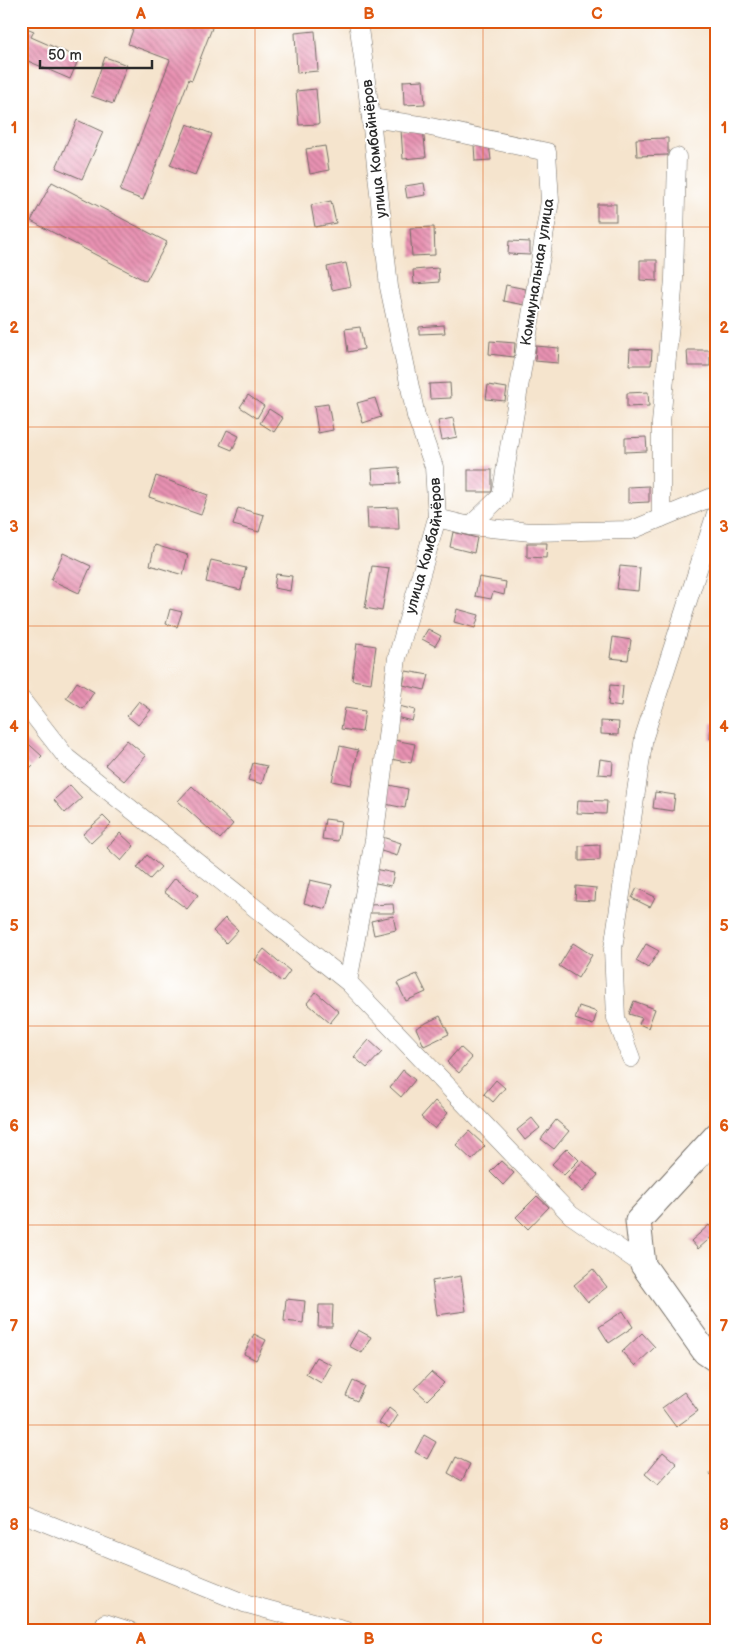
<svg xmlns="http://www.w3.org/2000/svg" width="738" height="1652" font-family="'Balsamiq Sans',sans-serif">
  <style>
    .building { fill: url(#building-back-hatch) }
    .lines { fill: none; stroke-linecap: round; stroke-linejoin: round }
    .street-casing { stroke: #726c64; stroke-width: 19 }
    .secondary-casing { stroke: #726c64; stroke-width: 27 }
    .street { stroke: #fff; stroke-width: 18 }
    .secondary { stroke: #fff; stroke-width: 25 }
    .grid { fill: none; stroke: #df570e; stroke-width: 1; stroke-opacity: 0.55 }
    .labels { text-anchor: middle; stroke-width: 4; stroke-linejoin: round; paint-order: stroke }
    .street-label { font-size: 15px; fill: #2b2b2b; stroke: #fff }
    .neatline { fill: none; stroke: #df570e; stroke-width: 2 }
    .grid-label { font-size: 16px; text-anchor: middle; font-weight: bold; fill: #df570e }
  </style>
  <defs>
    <pattern id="building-back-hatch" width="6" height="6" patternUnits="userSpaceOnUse" patternTransform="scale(1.25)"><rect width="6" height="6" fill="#e892b2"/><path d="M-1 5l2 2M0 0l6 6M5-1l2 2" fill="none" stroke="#bc7791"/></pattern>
  </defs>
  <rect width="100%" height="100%" fill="#fff"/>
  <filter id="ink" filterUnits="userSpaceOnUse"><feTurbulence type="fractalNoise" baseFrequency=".02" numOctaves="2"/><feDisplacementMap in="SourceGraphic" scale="10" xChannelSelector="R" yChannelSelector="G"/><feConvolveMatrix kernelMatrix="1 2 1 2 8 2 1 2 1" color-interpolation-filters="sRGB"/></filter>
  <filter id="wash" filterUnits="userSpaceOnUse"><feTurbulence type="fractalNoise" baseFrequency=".0096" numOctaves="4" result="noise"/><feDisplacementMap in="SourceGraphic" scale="20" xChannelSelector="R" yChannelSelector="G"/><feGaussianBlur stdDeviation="1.12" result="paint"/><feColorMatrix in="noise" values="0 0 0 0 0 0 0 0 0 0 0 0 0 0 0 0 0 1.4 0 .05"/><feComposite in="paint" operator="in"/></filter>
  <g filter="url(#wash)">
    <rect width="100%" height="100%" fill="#f5e4cd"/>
    <g id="blocks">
      <!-- building -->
      <g class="building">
        <polygon points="136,21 195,21 212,28 192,80 189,79 143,200 120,191 170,60 128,44"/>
        <polygon points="398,21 418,21 419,23 399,26"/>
        <polygon points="21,26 34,31 31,37 79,58 70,79 21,58"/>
        <polygon points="315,31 318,71 297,73 295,33"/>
        <polygon points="105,57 127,65 113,104 91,96"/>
        <polygon points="423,80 425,104 404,105 403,81"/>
        <polygon points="316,89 319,124 299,125 296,91"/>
        <polygon points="77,120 103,132 82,179 56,168"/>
        <polygon points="187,124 212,134 195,175 170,165"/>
        <polygon points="423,128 426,157 403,159 401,130"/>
        <polygon points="668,138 668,155 637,156 636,139"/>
        <polygon points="489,144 491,160 475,161 474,145"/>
        <polygon points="325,146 329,170 310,174 306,149"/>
        <polygon points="52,182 167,242 146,281 31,221"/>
        <polygon points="424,183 426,195 407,198 405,186"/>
        <polygon points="331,201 336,223 315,227 311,205"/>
        <rect x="597" y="204" width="19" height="17"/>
        <polygon points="434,227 435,255 412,256 410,228"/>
        <polygon points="509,241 530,242 530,255 508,254"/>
        <polygon points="640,260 657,260 657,281 640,280"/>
        <polygon points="346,263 351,286 332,290 327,267"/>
        <polygon points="438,268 439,282 414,284 413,270"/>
        <polygon points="506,285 526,289 524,305 503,301"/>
        <polygon points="444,325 445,333 419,334 419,327"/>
        <polygon points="360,327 364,349 348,352 345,329"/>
        <polygon points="490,341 515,343 514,357 489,354"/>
        <polygon points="536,346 559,348 558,363 535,361"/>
        <polygon points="630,349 652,350 651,365 629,365"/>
        <polygon points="687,350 710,350 710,366 688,366"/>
        <polygon points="450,383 451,398 430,399 429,384"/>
        <polygon points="488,385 507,388 505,401 486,399"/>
        <polygon points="648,392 649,406 627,407 627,393"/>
        <polygon points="248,395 264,406 257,418 240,407"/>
        <polygon points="375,398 381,417 363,423 357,403"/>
        <polygon points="328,404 333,430 318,433 314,406"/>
        <polygon points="269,409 283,418 274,432 260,423"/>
        <polygon points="453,418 457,437 442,440 438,421"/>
        <polygon points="227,430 239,436 232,450 220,445"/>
        <polygon points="646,437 647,451 625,452 625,438"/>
        <polygon points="399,467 400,483 373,484 372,469"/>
        <rect x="468" y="470" width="24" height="22"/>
        <polygon points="156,476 208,495 201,515 149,497"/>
        <polygon points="649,486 649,502 628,503 628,487"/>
        <polygon points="398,507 399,529 368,529 367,508"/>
        <polygon points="238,508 264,515 259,532 233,525"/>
        <polygon points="453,532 477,538 474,553 450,547"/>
        <polygon points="527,543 547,543 546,558 527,557"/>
        <polygon points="155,545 188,555 183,575 150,565"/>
        <polygon points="63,553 91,566 79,593 51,580"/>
        <polygon points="211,560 246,568 241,590 206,582"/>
        <polygon points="372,566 389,568 382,611 365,608"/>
        <polygon points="620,566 640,568 638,591 617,589"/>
        <polygon points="276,574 292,576 290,591 274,588"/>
        <polygon points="479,577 506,582 504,595 493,592 491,599 475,596"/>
        <polygon points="170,609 182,612 177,627 166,624"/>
        <polygon points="457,609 479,615 475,628 454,622"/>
        <polygon points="428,629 441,636 435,646 422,639"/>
        <polygon points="613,637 631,640 628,660 610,658"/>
        <polygon points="357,643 376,646 371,683 352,680"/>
        <polygon points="406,671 429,675 425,690 403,685"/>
        <polygon points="77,682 94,692 83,709 66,698"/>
        <polygon points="610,685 623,686 621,707 608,705"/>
        <polygon points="139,701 151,710 138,725 127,716"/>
        <polygon points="399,706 415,710 412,721 396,717"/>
        <polygon points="345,708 365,711 362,732 341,729"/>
        <polygon points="601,721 619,722 618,735 601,734"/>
        <polygon points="711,723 717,723 717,740 710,739"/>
        <polygon points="21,737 42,756 30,768 21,760"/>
        <polygon points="127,740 146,756 124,781 105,765"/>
        <polygon points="394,740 415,744 411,763 391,759"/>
        <polygon points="340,746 358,750 351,785 332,781"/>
        <polygon points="600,759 613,761 612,775 598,774"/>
        <polygon points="253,763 267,766 262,784 248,780"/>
        <polygon points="70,785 82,798 65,813 54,800"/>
        <polygon points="389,785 408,789 405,808 385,804"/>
        <polygon points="192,786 233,824 220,839 178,801"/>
        <polygon points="655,792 675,795 673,811 653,808"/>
        <polygon points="578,800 607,801 606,814 577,813"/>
        <polygon points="103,816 111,824 91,843 83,834"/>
        <polygon points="325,819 341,821 338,841 322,839"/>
        <polygon points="120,833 134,846 121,861 107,848"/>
        <polygon points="379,836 401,843 397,856 375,849"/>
        <polygon points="600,845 600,860 579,861 579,846"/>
        <polygon points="147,855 161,867 150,879 137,868"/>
        <polygon points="374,869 394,873 391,886 371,882"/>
        <polygon points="175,878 198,895 187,909 164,892"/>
        <polygon points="310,880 332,885 326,909 304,903"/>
        <polygon points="576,886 596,888 595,901 575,900"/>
        <polygon points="637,888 655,897 650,907 632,898"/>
        <polygon points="393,904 394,913 369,913 369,905"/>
        <polygon points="393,916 396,930 374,935 371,921"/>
        <polygon points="225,918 238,930 226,943 213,931"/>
        <polygon points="573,943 592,955 578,978 559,966"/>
        <polygon points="646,944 659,951 648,968 636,961"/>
        <polygon points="264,949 290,971 282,982 255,960"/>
        <polygon points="417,974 426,992 406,1001 397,983"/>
        <polygon points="316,992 339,1012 330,1023 307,1003"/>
        <polygon points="634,1001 655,1009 648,1028 639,1024 642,1018 629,1014"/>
        <polygon points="579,1006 597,1012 593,1025 575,1019"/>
        <polygon points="440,1016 449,1034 424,1046 416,1028"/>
        <polygon points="369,1040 382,1052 367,1068 354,1057"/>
        <polygon points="460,1047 472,1058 459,1073 447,1062"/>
        <polygon points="403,1070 415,1080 401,1097 390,1087"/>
        <polygon points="496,1080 505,1088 493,1102 484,1094"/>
        <polygon points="435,1101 448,1113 435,1129 421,1117"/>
        <polygon points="532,1118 540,1128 525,1140 517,1130"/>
        <polygon points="556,1120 569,1131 554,1149 541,1139"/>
        <polygon points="469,1131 485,1146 472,1160 456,1145"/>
        <polygon points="567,1148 579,1160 564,1175 552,1164"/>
        <polygon points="501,1161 514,1173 503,1185 490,1172"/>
        <polygon points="583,1161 598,1175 583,1192 568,1178"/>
        <polygon points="537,1196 549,1207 528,1229 516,1217"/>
        <polygon points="709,1225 716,1233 698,1249 691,1241"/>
        <polygon points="593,1269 607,1287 588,1302 574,1285"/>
        <polygon points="461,1276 466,1311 437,1315 432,1281"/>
        <polygon points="286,1299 305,1301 303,1323 284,1321"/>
        <polygon points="319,1305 333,1305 332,1327 318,1327"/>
        <polygon points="623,1311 633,1327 609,1343 599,1327"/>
        <polygon points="358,1330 371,1337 362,1353 349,1346"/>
        <polygon points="642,1333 655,1347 635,1366 622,1352"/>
        <polygon points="254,1334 266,1340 256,1360 244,1354"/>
        <polygon points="316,1357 331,1365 321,1383 306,1374"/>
        <polygon points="431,1372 444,1383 427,1400 415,1389"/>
        <polygon points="353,1381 364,1386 357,1401 346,1396"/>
        <polygon points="684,1392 698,1411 676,1427 662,1408"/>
        <polygon points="389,1408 398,1415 389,1429 379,1423"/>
        <polygon points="424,1435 436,1442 427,1459 415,1452"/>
        <polygon points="663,1452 677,1464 658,1485 645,1474"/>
        <polygon points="456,1457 470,1464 462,1481 448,1473"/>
        <polygon points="717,1462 717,1478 710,1474"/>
      </g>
    </g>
  </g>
  <g filter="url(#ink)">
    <use href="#blocks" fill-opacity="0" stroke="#726c64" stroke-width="1"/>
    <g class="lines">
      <!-- street casing -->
      <g class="street-casing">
        <g id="street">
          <polyline points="371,118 426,126 547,152 550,201 501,496 470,526"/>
          <polyline points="437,518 470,526 531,532 632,530 717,495"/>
          <polyline points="661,518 661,423 674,279 677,157"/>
          <polyline points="21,699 67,758 348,982 571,1215 643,1265"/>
          <path id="s1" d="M348,982L374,840L397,658L437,518L434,467L416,416L389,287L371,118L358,21"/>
          <polyline points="631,1058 616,1018 613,949 644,737 717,510"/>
          <polyline points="21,1513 244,1603 346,1631"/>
          <polyline points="105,1623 130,1631"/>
        </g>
      </g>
      <!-- secondary casing -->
      <g class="secondary-casing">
        <polyline id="secondary" points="717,1135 638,1221 643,1265 705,1352 717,1360"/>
      </g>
      <!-- street -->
      <use href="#street" class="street"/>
      <!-- secondary -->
      <use href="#secondary" class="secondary"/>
    </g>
  </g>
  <!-- grid -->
  <path class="grid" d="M255,21V1631M483,21V1631M21,227H717M21,427H717M21,626H717M21,826H717M21,1026H717M21,1225H717M21,1425H717"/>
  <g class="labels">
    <!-- street labels -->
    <g class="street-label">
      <text transform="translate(374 149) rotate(-96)" y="5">улица Комбайнёров</text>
      <text transform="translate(537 272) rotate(-81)" y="5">Коммунальная улица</text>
      <text dy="5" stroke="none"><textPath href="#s1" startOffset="444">улица Комбайнёров</textPath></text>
    </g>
  </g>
  <!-- margin -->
  <rect width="738" height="1652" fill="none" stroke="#fff" stroke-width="55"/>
  <!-- scale -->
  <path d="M40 60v8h112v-8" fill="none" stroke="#2b2b2b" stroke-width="2.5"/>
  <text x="48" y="60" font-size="15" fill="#2b2b2b" stroke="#ffffff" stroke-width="4" paint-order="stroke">50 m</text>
  <rect x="28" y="28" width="682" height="1596" class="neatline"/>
  <g class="grid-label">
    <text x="141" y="19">A</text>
    <text x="369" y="19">B</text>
    <text x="597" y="19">C</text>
    <text x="14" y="133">1</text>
    <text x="724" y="133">1</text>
    <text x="14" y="333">2</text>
    <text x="724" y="333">2</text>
    <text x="14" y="532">3</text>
    <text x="724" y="532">3</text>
    <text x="14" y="732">4</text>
    <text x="724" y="732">4</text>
    <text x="14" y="931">5</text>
    <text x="724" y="931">5</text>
    <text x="14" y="1131">6</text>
    <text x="724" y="1131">6</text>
    <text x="14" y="1331">7</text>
    <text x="724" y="1331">7</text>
    <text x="14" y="1530">8</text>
    <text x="724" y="1530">8</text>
    <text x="141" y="1644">A</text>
    <text x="369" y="1644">B</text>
    <text x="597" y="1644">C</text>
  </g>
</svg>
